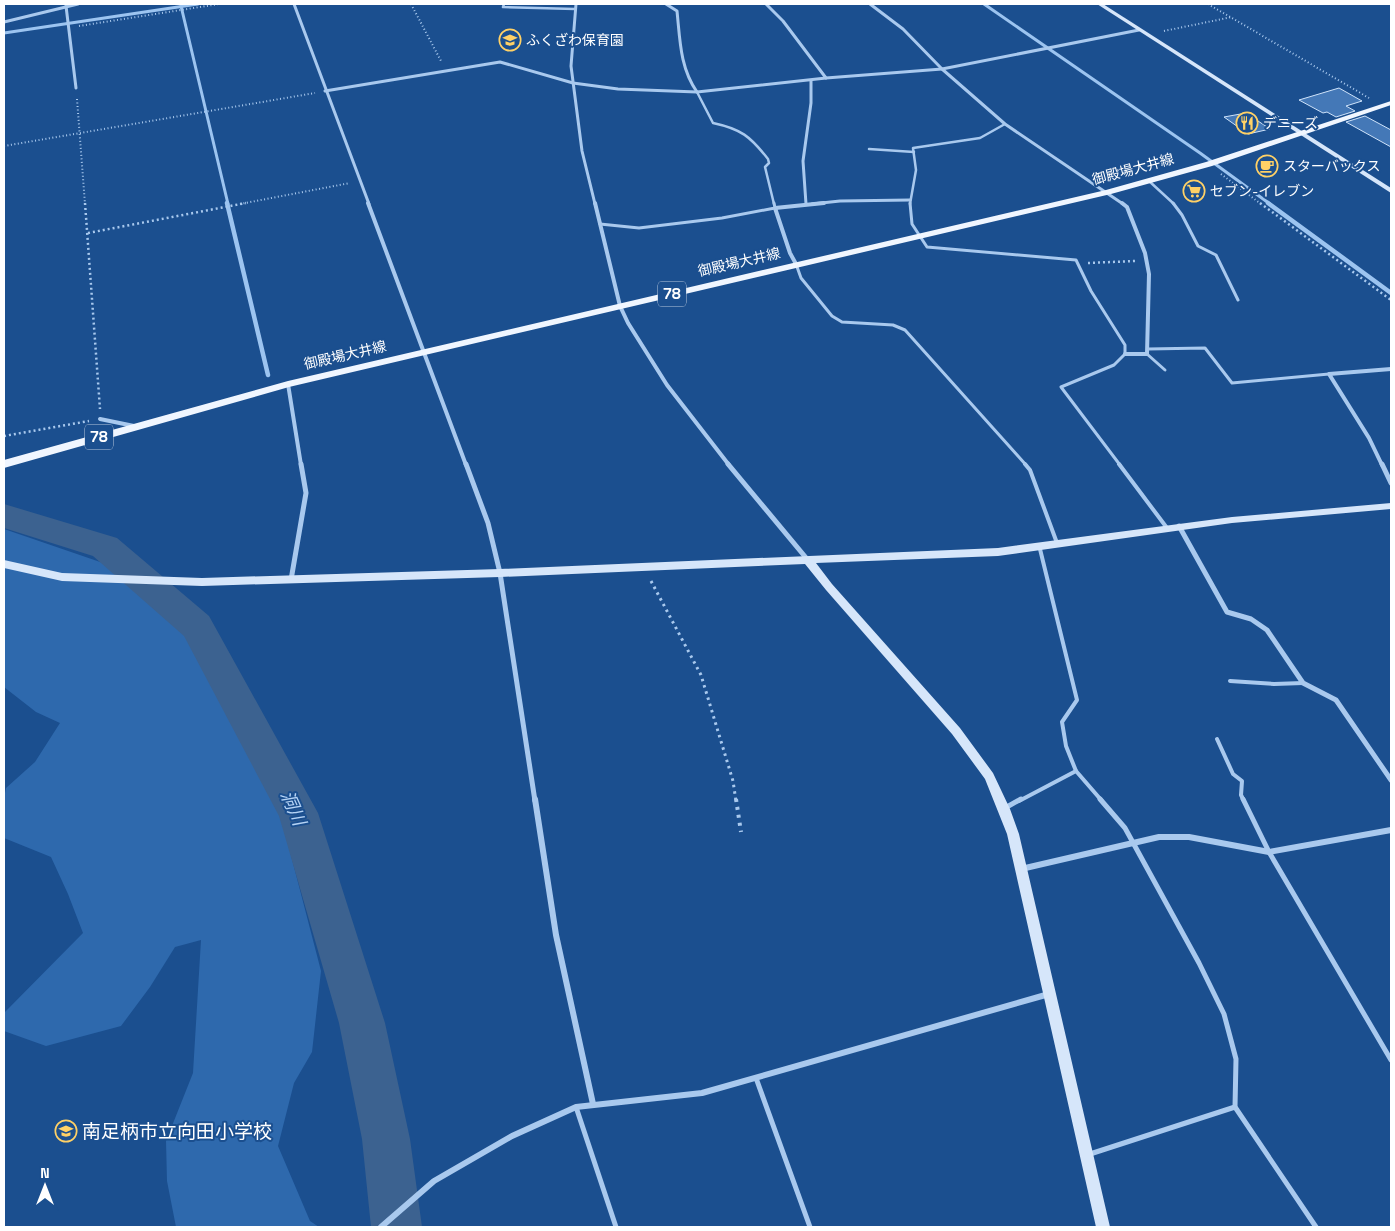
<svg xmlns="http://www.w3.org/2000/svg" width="1395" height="1231" font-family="'Space Grotesk','Noto Sans JP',sans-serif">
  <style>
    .green { fill: #2e69ad }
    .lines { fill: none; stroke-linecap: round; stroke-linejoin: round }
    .stream-far1 { stroke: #9cc4f0; stroke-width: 3 }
    .stream { stroke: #9cc4f0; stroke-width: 4.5 }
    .river { fill: #3c6290; fill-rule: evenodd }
    .building { fill: #4478b7; stroke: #cfe3fa }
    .path-far3 { stroke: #a9c9ee; stroke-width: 2; stroke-dasharray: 1 2.5; stroke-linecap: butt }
    .path-far2 { stroke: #a9c9ee; stroke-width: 2.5; stroke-dasharray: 2 3; stroke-linecap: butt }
    .path-far1 { stroke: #a9c9ee; stroke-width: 3; stroke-dasharray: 2.5 4; stroke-linecap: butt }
    .path { stroke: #a9c9ee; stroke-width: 4; stroke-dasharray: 3 5; stroke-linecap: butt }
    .lane-far3 { stroke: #a9c9ee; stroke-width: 2.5 }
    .lane-far2 { stroke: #a9c9ee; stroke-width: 3 }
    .lane-far1 { stroke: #a9c9ee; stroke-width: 4 }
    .lane { stroke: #a9c9ee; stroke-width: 5 }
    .street-far3 { stroke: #a9c9ee; stroke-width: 3 }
    .street-far2 { stroke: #a9c9ee; stroke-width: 4 }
    .street-far1 { stroke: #a9c9ee; stroke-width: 5 }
    .street { stroke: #a9c9ee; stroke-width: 6 }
    .secondary { fill: #d6e6fa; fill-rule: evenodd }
    .primary { fill: #f0f6ff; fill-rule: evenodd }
    .labels { text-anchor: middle; stroke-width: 4; stroke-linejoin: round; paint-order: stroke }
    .far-poi-label { font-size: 14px; fill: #fff; stroke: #1b4f8f; text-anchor: start }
    .far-street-label { font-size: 14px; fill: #fff; stroke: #1b4f8f }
    .shield { fill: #1b4f8f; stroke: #bbcadd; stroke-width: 1 }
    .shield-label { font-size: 15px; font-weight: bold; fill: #fff }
    .water-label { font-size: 18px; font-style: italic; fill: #b5d3f5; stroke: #1b4f8f }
    .near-poi-label { font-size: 19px; fill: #fff; stroke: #1b4f8f; text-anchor: start }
  </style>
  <rect width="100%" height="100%" fill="#1b4f8f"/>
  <!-- green -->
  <polygon class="green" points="4,529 106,564 191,638 280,813 321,971 312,1052 294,1083 278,1146 310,1221 319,1227 176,1227 167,1181 166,1141 193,1073 201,940 175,947 150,987 121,1026 46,1046 4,1031 4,1013 83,933 68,894 51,857 4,838 4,798 6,788 35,762 60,723 36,712 4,687"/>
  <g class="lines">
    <!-- stream-far1 -->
    <g class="stream-far1">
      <polyline points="984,4 1200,153 1270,204"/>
      <polyline points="181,6 228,204"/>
      <polyline points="4,33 198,4"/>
    </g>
    <!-- stream -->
    <g class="stream">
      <polyline points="227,203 268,375"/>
      <polyline points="1268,203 1391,293"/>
    </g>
    <!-- river -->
    <polygon class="river" points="4,504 117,538 209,616 318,813 385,1023 410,1139 422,1227 371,1227 362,1139 339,1023 279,816 184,636 93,556 4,528"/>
  </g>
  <!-- building -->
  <g class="building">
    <polygon points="1339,88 1362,101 1346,106 1355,111 1336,117 1327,112 1323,113 1299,100"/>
    <polygon points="1246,113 1270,129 1248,134 1224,117"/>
    <polygon points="1365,116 1391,130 1391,147 1346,122"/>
  </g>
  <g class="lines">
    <!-- path-far3 -->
    <g class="path-far3">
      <polyline points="411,4 441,61"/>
      <polyline points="1208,4 1369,98"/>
      <polyline points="79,26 219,4"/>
      <polyline points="1164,31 1232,17"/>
      <polyline points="77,99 85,204"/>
      <polyline points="4,146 315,93"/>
      <polyline points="1221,174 1261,204"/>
      <polyline points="240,204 350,183"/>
    </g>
    <!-- path-far2 -->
    <g class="path-far2">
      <polyline points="85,203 100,409"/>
      <polyline points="1260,203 1391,300"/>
      <polyline points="88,233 246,203"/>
      <polyline points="1088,263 1135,261"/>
      <polyline points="4,436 89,421"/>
    </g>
    <!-- path-far1 -->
    <polyline class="path-far1" points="651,581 701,675 733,781 736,801"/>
    <!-- path -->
    <polyline class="path" points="736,799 741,832"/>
    <!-- lane-far3 -->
    <g class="lane-far3">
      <polyline points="504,4 503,7 575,9"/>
      <path d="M697,92L713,123C741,129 750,136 768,159L769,163L765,167L774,204"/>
      <polyline points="869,149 914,152"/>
      <polyline points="1149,181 1174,204"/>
      <polyline points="910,204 916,170 913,148 980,138 1005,124"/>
    </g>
    <!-- lane-far2 -->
    <g class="lane-far2">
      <polyline points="910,203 912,224 927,247 1076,260 1091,291 1125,345 1125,354 1114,365 1061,387 1120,465"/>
      <polyline points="1173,203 1182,215 1198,246 1216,255 1238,300"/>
      <polyline points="600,224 639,228 722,218 775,208 774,203"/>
      <polyline points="796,264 801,278 832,316 842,322 893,325 905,330 1026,465"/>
      <polyline points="1148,349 1205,348 1232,383 1329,374"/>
      <polyline points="1147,354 1165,370"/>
    </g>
    <!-- lane-far1 -->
    <g class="lane-far1">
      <polyline points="1025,464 1030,470 1057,543"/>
      <polyline points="1119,464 1167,528"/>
      <polyline points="1039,545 1077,700 1062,722 1066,746 1076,771 1102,801"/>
      <polyline points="1230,681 1274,684 1303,683"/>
      <polyline points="1217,739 1233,774 1242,781 1241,795 1244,801"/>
      <polyline points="1019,801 1076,771"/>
    </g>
    <!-- lane -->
    <g class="lane">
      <polyline points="1100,799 1125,828 1199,963 1224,1014 1236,1059 1235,1107 1316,1227"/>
      <polyline points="1243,799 1269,852 1391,1060"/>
      <polyline points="1005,808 1021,799"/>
      <polyline points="756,1078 810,1227"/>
      <polyline points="576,1107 616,1227"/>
      <polyline points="1090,1154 1235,1107"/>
    </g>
    <!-- street-far3 -->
    <g class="street-far3">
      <polyline points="294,4 369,204"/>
      <polyline points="576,4 571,66 582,151 595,204"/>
      <path d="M666,4L677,11C680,40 680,68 697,92"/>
      <polyline points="766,4 783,21 826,78"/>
      <polyline points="870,4 903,29 942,69 1005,124 1123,204"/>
      <polyline points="66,6 76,88"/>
      <polyline points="4,22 78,4"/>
      <polyline points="325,91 500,62 573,83 618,89 697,92 826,78 942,69 1139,30"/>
      <polyline points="806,204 803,161 811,103 811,81"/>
      <polyline points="812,204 840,201 910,200"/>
    </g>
    <!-- street-far2 -->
    <g class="street-far2">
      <polyline points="368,203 466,465"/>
      <polyline points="595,203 620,306 628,323 667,385 729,465"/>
      <polyline points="1122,203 1127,207 1145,253 1149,274 1147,354 1125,354"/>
      <polyline points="796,264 790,253 775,208 824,203"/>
      <polyline points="288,384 301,465"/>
      <polyline points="100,419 134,426"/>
      <polyline points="1382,465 1369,438 1329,374 1391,369"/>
    </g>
    <!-- street-far1 -->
    <g class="street-far1">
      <polyline points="466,464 488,523 500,573 535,801"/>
      <polyline points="728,464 807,559"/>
      <polyline points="1382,464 1391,483"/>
      <polyline points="1179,526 1227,612 1251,619 1267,630 1303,683 1336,700 1391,780"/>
      <polyline points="291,580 306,493 301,464"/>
    </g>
    <!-- street -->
    <g class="street">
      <polyline points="535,799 556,935 593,1104"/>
      <polyline points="1021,869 1159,837 1189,837 1269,852 1391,830"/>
      <polyline points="381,1227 434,1181 512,1136 576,1107 702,1093 1049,994"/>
    </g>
    <!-- secondary -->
    <g class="secondary">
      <polygon points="1097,4 1103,4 1391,188 1391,193"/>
      <polygon points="1391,503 1391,509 1232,523 998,556 816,563 832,584 960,728 993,773 1010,809 1019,834 1110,1227 1096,1227 1007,834 985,779 952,734 826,590 805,564 500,577 202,586 62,581 4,568 4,560 62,573 202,578 500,569 998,548 1232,517"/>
    </g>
    <!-- primary -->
    <polygon class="primary" points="1391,101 1391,105 1212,166 1111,194 289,387 4,468 4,460 288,381 1106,190 1206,162"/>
  </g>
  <!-- icons -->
  <defs>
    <g id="school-ring" transform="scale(1.125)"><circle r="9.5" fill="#1b4f8f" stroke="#ffd166" stroke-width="1.5"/><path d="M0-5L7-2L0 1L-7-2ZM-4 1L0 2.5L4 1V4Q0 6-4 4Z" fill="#ffd166"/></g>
    <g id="restaurant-ring" transform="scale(1.125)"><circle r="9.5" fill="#1b4f8f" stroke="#ffd166" stroke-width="1.5"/><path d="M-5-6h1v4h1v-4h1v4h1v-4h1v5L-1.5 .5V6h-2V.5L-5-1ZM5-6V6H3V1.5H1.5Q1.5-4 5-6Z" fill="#ffd166"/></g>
    <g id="cafe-ring" transform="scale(1.125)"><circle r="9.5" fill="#1b4f8f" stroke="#ffd166" stroke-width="1.5"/><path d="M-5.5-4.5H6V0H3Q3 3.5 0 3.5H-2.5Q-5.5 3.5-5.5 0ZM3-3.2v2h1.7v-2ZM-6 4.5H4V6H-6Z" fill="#ffd166"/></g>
    <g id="supermarket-ring" transform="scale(1.125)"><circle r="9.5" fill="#1b4f8f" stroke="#ffd166" stroke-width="1.5"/><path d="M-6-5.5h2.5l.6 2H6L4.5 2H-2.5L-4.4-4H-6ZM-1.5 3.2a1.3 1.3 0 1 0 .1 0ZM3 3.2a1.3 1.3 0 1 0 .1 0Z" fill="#ffd166"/></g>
  </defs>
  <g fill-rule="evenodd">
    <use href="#school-ring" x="510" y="40"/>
    <use href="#restaurant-ring" x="1247" y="123"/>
    <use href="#cafe-ring" x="1267" y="166"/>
    <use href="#supermarket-ring" x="1194" y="191"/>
    <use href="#school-ring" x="66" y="1131"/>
  </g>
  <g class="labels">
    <!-- far-poi labels -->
    <g class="far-poi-label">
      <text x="526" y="45">ふくざわ保育園</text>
      <text x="1263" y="128">デニーズ</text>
      <text x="1283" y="171">スターバックス</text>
      <text x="1210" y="196">セブン-イレブン</text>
    </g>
    <!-- far-street labels -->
    <g class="far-street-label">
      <text transform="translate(1133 169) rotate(-15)" y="5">御殿場大井線</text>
      <text transform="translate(739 262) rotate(-13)" y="5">御殿場大井線</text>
      <text transform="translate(345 355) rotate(-13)" y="5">御殿場大井線</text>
    </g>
    <!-- shield labels -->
    <g class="shield">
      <rect x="658" y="281.5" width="28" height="25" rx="4"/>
      <rect x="85" y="424.5" width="28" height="25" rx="4"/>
    </g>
    <g class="shield-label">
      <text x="672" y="299">78</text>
      <text x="99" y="442">78</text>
    </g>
    <!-- water labels -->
    <g class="water-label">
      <text transform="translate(293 808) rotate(66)" y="6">洞川</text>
    </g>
    <!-- near-poi labels -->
    <g class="near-poi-label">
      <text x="82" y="1138">南足柄市立向田小学校</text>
    </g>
  </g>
  <!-- border -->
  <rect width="1395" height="1231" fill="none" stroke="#ffffff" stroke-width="10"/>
  <!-- north arrow -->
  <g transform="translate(45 1186)" stroke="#1b4f8f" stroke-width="4" paint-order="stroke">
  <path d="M0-4L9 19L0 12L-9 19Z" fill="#ffffff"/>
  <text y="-8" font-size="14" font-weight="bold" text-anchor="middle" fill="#ffffff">N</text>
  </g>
</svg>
